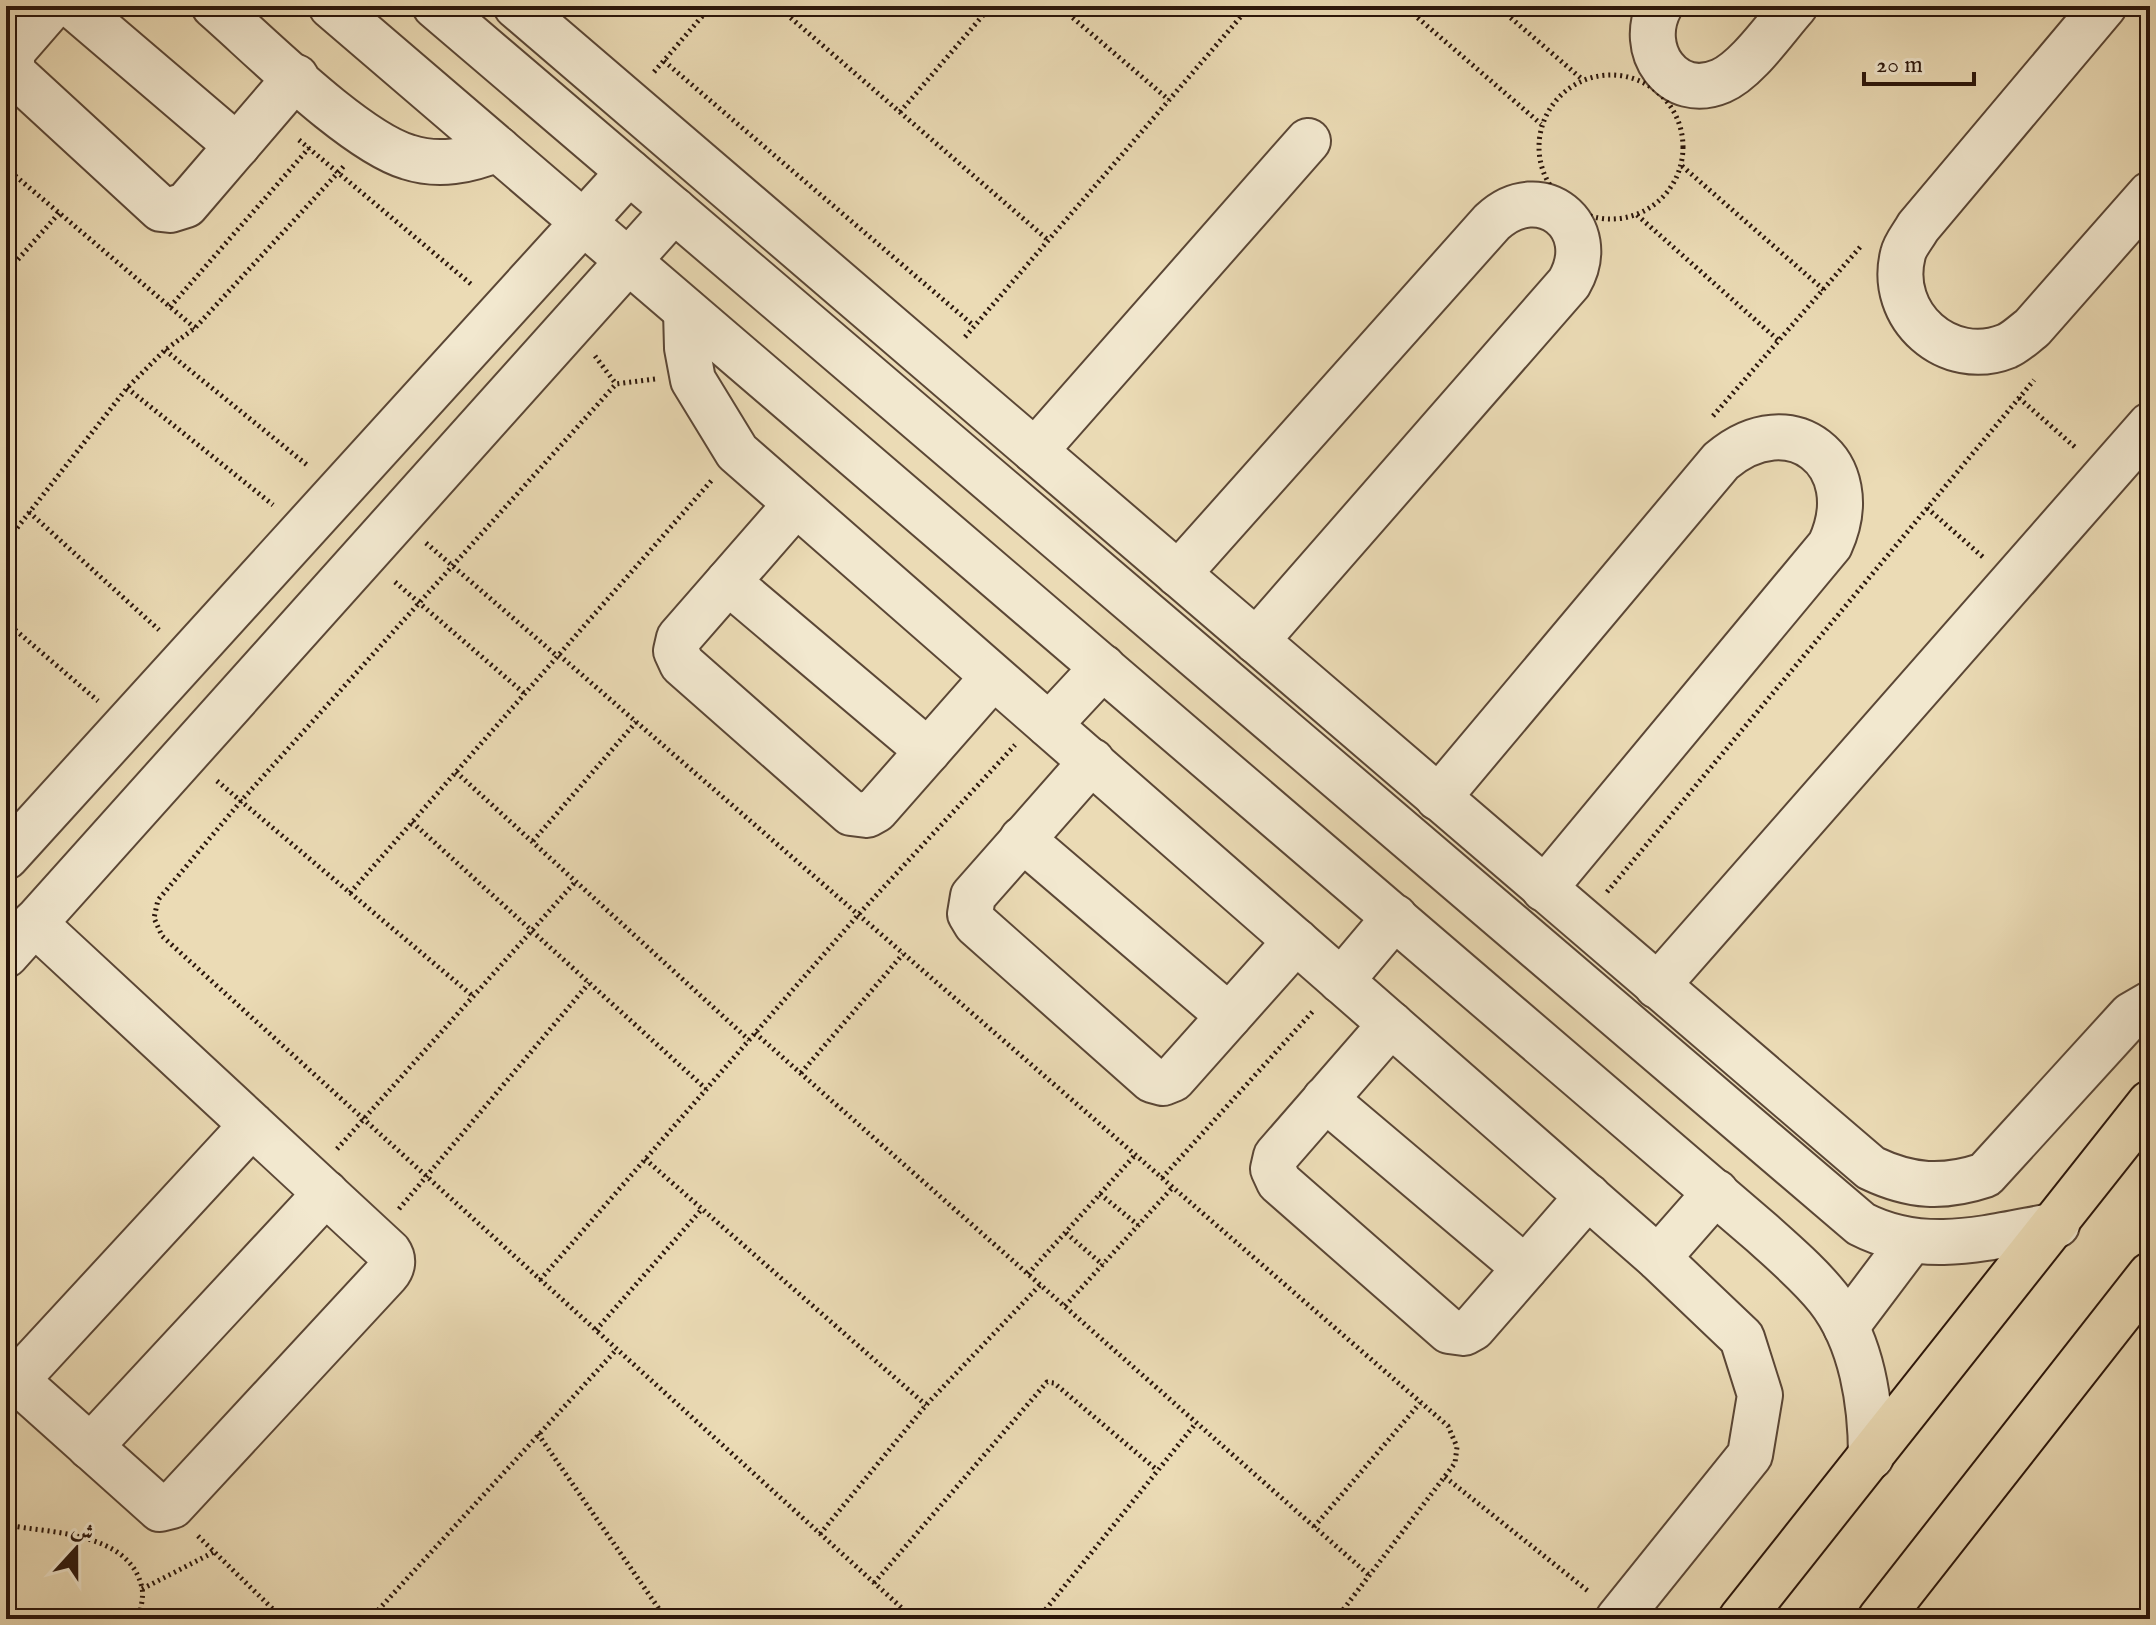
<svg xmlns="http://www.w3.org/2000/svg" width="2156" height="1625" font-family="'IM FELL English',Amiri,serif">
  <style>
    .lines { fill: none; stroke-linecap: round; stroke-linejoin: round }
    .minor-casing { stroke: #5b4736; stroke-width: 48 }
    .major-casing { stroke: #2b160b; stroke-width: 48 }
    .path { stroke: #2b160b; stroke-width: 5; stroke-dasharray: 2 4; stroke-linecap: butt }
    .minor { stroke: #f2e8cf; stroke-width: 44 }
    .major { stroke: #ebdbb5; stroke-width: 44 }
  </style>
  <rect width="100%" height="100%" fill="#ebdbb5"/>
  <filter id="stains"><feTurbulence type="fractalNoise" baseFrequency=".0025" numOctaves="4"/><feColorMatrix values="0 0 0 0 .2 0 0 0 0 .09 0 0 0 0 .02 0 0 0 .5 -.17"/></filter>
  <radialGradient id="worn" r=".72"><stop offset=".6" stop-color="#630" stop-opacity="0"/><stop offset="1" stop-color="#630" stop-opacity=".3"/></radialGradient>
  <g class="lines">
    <!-- minor casing -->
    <g class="minor-casing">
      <g id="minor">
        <polyline points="52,6 12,52 12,72 161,209 170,210 186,205 296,77"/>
        <polyline points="73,6 237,146"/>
        <path d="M214,6C260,46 354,141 408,157C439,167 468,161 498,149"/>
        <path d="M331,6L1762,1233C1785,1254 1809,1274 1828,1298C1862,1341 1871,1404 1871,1457"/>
        <path d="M435,6L1861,1224C1925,1257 1989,1237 2057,1225"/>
        <path d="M516,6L1871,1168C1911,1187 1943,1189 1985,1175L2131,1015L2150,1004"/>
        <path d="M1660,6C1637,49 1672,102 1721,81C1747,70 1776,27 1795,6"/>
        <path d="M2104,6L1918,227C1913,236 1905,245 1903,254C1887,316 1948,370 2007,346C2016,342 2024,334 2032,328L2150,194"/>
        <polyline points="686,311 687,348 693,380 737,452 1658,1258 1742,1338 1760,1395 1750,1455 1618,1619"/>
        <polyline points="1035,451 1308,141"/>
        <polyline points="796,504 679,638 676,651 682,664 851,813 867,815 876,810 993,677"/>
        <path d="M1178,574L1492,222C1540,177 1602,226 1569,283L1256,641"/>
        <polyline points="728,582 928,751"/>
        <polyline points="1049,725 1103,667"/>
        <polyline points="1092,761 973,896 970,914 976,924 1152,1080 1163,1083 1173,1079 1296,941"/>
        <path d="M1438,798L1721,461C1790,402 1868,462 1830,545L1544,889"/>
        <polyline points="1022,839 1229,1016"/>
        <polyline points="6,857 629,172"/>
        <path d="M34,923L389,1252C394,1259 393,1267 387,1274L172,1506L160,1509L26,1389L22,1374L252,1125"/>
        <polyline points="6,955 674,210"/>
        <polyline points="1341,981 1395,917"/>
        <polyline points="1657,986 2150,425"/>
        <polyline points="1391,1024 1276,1156 1273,1169 1279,1182 1449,1331 1464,1333 1473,1328 1588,1196"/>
        <polyline points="1325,1099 1525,1268"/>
        <polyline points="1658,1258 1716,1192"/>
        <polyline points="1846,1327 1910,1242"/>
        <polyline points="90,1447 326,1193"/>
      </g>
    </g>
    <!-- major casing -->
    <g class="major-casing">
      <g id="major">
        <polyline points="1741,1619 2150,1103"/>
        <polyline points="1880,1619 2150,1275"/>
      </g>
    </g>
    <!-- path -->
    <g class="path">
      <polyline points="777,6 1048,240"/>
      <polyline points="1059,6 1169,100"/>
      <polyline points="1404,6 1541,124"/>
      <polyline points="1497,6 1583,80"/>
      <polyline points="664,61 974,326"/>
      <polyline points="654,72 711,6"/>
      <circle cx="1611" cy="147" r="72"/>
      <polyline points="900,112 991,6"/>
      <polyline points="299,140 472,285"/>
      <polyline points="1682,166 1824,290"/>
      <polyline points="6,168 195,328"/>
      <polyline points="1637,215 1778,340"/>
      <polyline points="6,273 59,213"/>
      <polyline points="170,307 309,148"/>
      <polyline points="965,337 1250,6"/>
      <polyline points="165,350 307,465"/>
      <polyline points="595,356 616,384"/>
      <polyline points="655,379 616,384 241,801 158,900 154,918 162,936 914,1619"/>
      <polyline points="127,388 273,505"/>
      <polyline points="2019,398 2076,448"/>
      <polyline points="1713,416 1861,246"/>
      <polyline points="1927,508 1984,558"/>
      <polyline points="29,512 159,630"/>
      <polyline points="6,542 127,388 165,350 195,328 344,166"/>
      <polyline points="426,543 557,656"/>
      <polyline points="395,582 525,694"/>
      <polyline points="6,622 98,701"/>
      <polyline points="559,655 1448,1426 1457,1447 1455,1463 1336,1619"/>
      <polyline points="456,772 749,1040"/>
      <polyline points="217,781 474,997"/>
      <polyline points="412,822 706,1089"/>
      <polyline points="533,841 636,722"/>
      <polyline points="1607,892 2034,380"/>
      <polyline points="350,893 712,480"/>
      <polyline points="755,1033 1370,1576"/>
      <polyline points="801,1073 903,954"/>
      <polyline points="337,1149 576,881"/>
      <polyline points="645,1159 926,1405"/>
      <polyline points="1162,1178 1314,1010"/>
      <polyline points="1100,1194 1138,1225"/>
      <polyline points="399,1209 589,983"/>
      <polyline points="1066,1233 1103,1265"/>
      <polyline points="1028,1274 1135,1155"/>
      <polyline points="540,1280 858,915 1015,745"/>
      <polyline points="1065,1306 1172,1188"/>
      <polyline points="596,1330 702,1209"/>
      <polyline points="538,1434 666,1619"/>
      <polyline points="1445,1477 1588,1591"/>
      <path d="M6,1525C51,1533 130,1532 142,1588C144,1597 140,1610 139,1619"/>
      <polyline points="1314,1527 1420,1403"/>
      <polyline points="820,1534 926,1405 1040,1285"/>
      <polyline points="198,1536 283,1619"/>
      <polyline points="874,1583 1047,1382 1054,1383 1157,1470"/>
      <polyline points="142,1589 214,1552"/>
      <polyline points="370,1619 617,1349"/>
      <polyline points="1038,1619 1196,1423"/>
    </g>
    <!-- minor -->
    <use href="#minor" class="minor"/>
    <!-- major -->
    <use href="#major" class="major"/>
  </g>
  <!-- margin -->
  <rect width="2156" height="1625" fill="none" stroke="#ebdbb5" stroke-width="32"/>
  <rect x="8" y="8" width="2140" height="1609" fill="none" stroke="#2b160b" stroke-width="4"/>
  <rect x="16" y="16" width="2124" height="1593" fill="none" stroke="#2b160b" stroke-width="2"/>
  <!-- north arrow -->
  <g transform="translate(76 1549) rotate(21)" stroke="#f2e8cf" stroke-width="6" paint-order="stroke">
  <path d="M0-6L14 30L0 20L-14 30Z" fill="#2b160b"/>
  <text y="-12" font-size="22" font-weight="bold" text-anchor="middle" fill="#2b160b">ش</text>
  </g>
  <!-- scale -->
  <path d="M1864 72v12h110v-12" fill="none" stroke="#2b160b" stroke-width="4"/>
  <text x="1876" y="72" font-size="24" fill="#2b160b" stroke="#f2e8cf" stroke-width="6" paint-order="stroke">20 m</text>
  <rect width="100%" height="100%" filter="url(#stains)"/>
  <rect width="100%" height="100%" fill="url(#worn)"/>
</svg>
